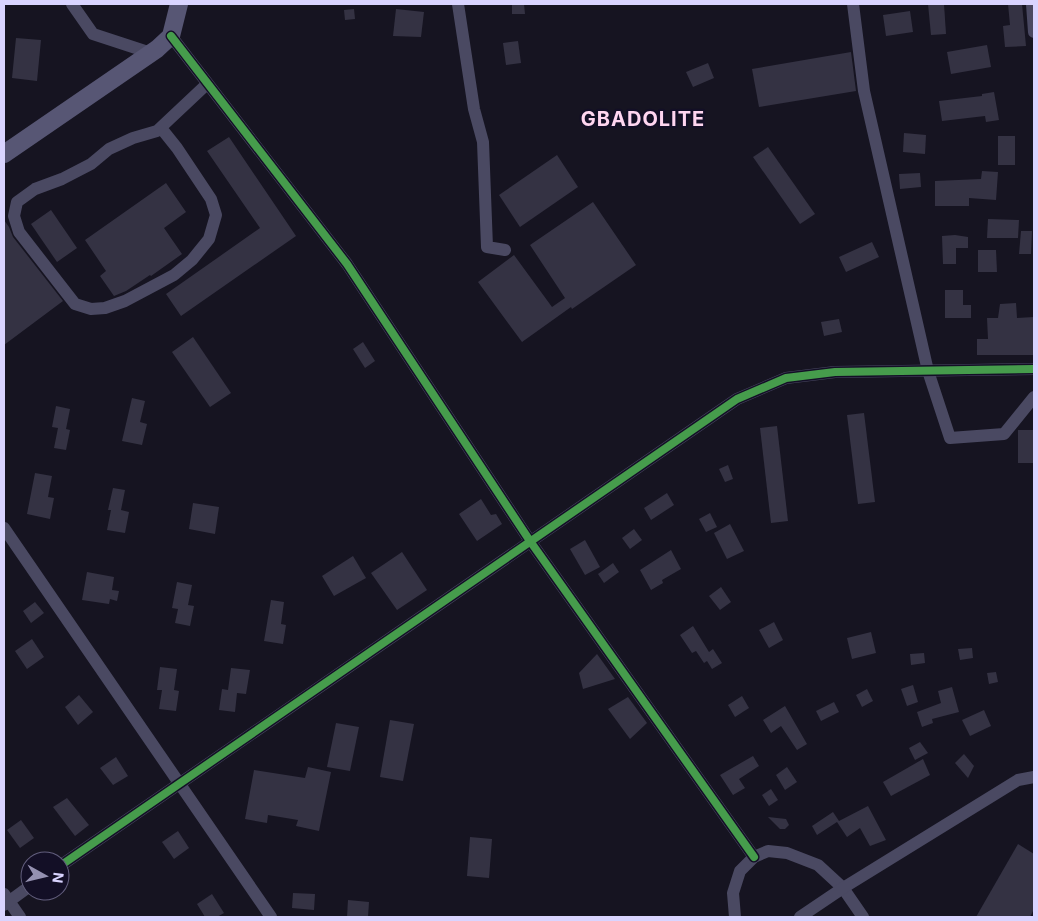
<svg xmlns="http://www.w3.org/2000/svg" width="1038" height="921" font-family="Inter,sans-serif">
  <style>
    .building { fill: #343243 }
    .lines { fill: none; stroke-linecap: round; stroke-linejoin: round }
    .street { stroke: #4a4962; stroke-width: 12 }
    .secondary { stroke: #575674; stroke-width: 18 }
    .cycleway-casing { stroke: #130f26; stroke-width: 11 }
    .cycleway { stroke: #469c4c; stroke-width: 8 }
    .labels { text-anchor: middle; stroke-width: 4.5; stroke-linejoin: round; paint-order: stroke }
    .district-label { font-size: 20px; font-weight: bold; letter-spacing: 1px; fill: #ffd6f0; stroke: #130f26 }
  </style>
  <rect width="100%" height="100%" fill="#161421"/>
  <!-- building -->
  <g class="building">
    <polygon points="512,4 524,4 525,14 512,14"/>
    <polygon points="928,4 944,4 946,34 931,35"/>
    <polygon points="1008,4 1022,4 1026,46 1005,47 1003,26 1010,25"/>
    <polygon points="354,9 355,19 345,20 344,10"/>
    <polygon points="396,9 424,12 421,37 393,36"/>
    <polygon points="910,11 913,32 886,36 883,15"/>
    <polygon points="16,38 41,40 37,81 12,78"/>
    <polygon points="518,41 521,63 506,65 503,43"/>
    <polygon points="987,45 991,67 951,74 947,52"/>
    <polygon points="851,52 856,91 759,107 752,69"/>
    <polygon points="708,63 714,78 693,87 686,72"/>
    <polygon points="994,92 999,120 986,122 985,116 942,121 939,101 982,96 982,94"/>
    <polygon points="904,133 926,135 925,154 903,152"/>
    <rect x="998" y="136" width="17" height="29"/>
    <polygon points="229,137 296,236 181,316 166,294 260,228 207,151"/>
    <polygon points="768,147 815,214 800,224 753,157"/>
    <polygon points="557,155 578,187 520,227 499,195"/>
    <polygon points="982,171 998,172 996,200 969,198 969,206 935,206 935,181 981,179"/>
    <polygon points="920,173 921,187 900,189 899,174"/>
    <polygon points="166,183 186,212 164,228 182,254 151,276 150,275 126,291 114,296 100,276 106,271 85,240"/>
    <polygon points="593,202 636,265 572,309 571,307 522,342 478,282 514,255 552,307 565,298 530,245"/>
    <polygon points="51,210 77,248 57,262 31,224"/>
    <polygon points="988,219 1019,220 1018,238 987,238"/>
    <polygon points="4,220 9,227 13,237 63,301 4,345"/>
    <polygon points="1021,231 1032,231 1031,254 1019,254"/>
    <polygon points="955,235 968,237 968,248 956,248 956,264 943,264 942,236"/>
    <polygon points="872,242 879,257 846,272 839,257"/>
    <polygon points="978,250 996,250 997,272 978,272"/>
    <polygon points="945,290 963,290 963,305 971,305 971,318 945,318"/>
    <polygon points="1016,303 1017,318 1034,317 1034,355 977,355 977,339 988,339 987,318 998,318 1000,304"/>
    <polygon points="839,319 842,332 824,336 821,322"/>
    <polygon points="193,337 231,393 210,407 172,352"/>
    <polygon points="363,342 375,361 365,368 353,349"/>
    <polygon points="132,398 145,401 140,422 147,424 142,445 122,441"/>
    <polygon points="56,406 70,409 66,429 70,430 66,450 54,448 58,428 52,427"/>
    <polygon points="864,413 875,502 858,504 847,415"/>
    <polygon points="777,426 788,521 771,523 760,428"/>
    <rect x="1018" y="430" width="16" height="33"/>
    <polygon points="728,465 733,479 725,482 719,469"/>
    <polygon points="35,473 52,476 48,497 54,498 50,519 27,514"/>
    <polygon points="113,488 125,490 121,510 129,512 125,533 107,530 111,510 108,510"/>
    <polygon points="667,493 674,505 651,520 644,508"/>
    <polygon points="481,499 491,515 496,514 502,524 477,541 459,514"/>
    <polygon points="193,503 219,507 215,534 189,529"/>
    <polygon points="710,513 717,527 706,532 699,519"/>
    <polygon points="730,524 744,551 727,559 714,533"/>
    <polygon points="634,529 642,540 630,549 622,538"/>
    <polygon points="585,540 600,567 585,575 570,549"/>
    <polygon points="671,550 681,569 662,580 663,583 651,590 640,570"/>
    <polygon points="402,552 427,590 397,610 371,573"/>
    <polygon points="353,556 366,578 334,596 322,576"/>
    <polygon points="613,563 619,572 604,583 598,574"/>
    <polygon points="87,572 114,577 112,590 119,591 117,601 110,599 109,604 82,600"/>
    <polygon points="177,582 192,585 188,605 194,606 190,626 175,623 178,609 172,608"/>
    <polygon points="721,587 731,602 720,610 709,596"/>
    <polygon points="271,600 284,602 281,624 286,625 283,644 264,641"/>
    <polygon points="35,602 44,613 31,623 23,611"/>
    <polygon points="774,622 783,640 769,648 759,630"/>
    <polygon points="693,626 709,652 713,649 722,663 712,669 707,661 704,663 696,651 692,653 680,635"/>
    <polygon points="871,632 876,653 852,659 847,638"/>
    <polygon points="32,639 44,657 27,669 15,651"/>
    <polygon points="972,648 973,658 960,660 958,649"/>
    <polygon points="924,653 925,663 911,665 910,654"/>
    <polygon points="597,654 615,679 583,689 579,673"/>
    <polygon points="160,667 177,669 174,690 179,691 176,711 159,709 162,690 157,690"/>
    <polygon points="231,668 250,670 246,694 237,693 235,712 219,710 222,689 228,690"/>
    <polygon points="996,672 998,682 989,684 987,673"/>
    <polygon points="913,685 918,702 907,706 901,689"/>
    <polygon points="952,687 959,712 932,719 933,723 922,727 917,712 941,703 938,691"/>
    <polygon points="867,689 873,701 862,707 856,695"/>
    <polygon points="79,695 93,712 78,725 65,707"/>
    <polygon points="742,696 749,708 735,717 728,705"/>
    <polygon points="628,697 647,723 630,739 608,709"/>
    <polygon points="834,702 839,712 821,721 816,711"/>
    <polygon points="785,706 807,744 797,750 781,726 771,733 763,720"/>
    <polygon points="984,710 991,726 970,736 962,720"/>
    <polygon points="390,720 414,724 403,781 380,777"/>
    <polygon points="336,723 359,727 350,771 327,767"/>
    <polygon points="920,742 928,753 915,760 909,748"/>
    <polygon points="964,754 974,766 968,778 955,763"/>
    <polygon points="753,756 759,766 739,779 745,788 733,795 720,775"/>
    <polygon points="116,757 128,776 113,785 100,768"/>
    <polygon points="923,759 930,775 891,796 883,782"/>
    <polygon points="308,767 331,772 319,831 296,826 298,820 268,815 267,823 245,819 254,770 305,778"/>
    <polygon points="787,767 797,782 785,790 776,775"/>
    <polygon points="771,789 778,800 769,806 762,795"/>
    <polygon points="67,798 89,825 75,836 53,807"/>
    <polygon points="868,806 886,840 870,846 860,828 847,837 837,822 817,835 812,826 833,812 839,821"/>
    <polygon points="768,817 786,819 789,825 785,829 780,829"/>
    <polygon points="21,820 34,838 20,848 7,830"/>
    <polygon points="178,831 189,848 174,859 162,842"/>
    <polygon points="470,837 492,839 489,878 467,876"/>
    <polygon points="1018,844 1034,854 1034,909 1030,917 976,917"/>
    <polygon points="293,893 315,894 314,910 292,908"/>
    <polygon points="212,894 224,913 217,917 205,917 197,904"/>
    <polygon points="348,900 369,902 368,917 347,917"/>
  </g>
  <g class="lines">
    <!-- street -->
    <g class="street">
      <polyline points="72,4 93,34 151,53"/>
      <polyline points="458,4 474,109 483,142 487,247 505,250"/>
      <polyline points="853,4 864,91 928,371 950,438 1004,434 1034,397"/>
      <polyline points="1032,4 1034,32"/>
      <polyline points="171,36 347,264 530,541 754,857"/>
      <polyline points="161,128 177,148 211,199 216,215 209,239 192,260 174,275 125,301 105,308 91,309 75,304 19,232 14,216 17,202 35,189 62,179 91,164 109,149 133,138 157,131 207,84"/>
      <polyline points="4,528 271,917"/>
      <polyline points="60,866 737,399 786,378 835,372 1034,369"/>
      <polyline points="4,894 20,917"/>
      <polyline points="4,905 30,886"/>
      <polyline points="735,917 733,893 740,871 754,857 768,851 787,853 818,865 843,888 863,917"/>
      <polyline points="800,917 843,888 1018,780 1034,777"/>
    </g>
    <!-- secondary -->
    <polyline class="secondary" points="4,154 157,49 171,36 179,4"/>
    <!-- cycleway casing -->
    <g class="cycleway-casing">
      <g id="cycleway">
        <polyline points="171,36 347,264 530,541 754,857"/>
        <polyline points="60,866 737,399 786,378 835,372 1034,369"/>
      </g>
    </g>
    <!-- cycleway -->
    <use href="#cycleway" class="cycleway"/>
  </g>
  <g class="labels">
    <!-- district labels -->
    <g class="district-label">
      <text x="643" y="126">GBADOLITE</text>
    </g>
  </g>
  <!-- border -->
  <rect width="1038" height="921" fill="none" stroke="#d9d4ff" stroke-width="10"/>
  <!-- north arrow -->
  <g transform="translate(45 876) rotate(98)"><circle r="24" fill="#130f26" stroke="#625e7d"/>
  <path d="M0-4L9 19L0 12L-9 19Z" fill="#9591b1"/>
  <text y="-8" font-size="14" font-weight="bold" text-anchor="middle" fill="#d9d4ff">N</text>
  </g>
</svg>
